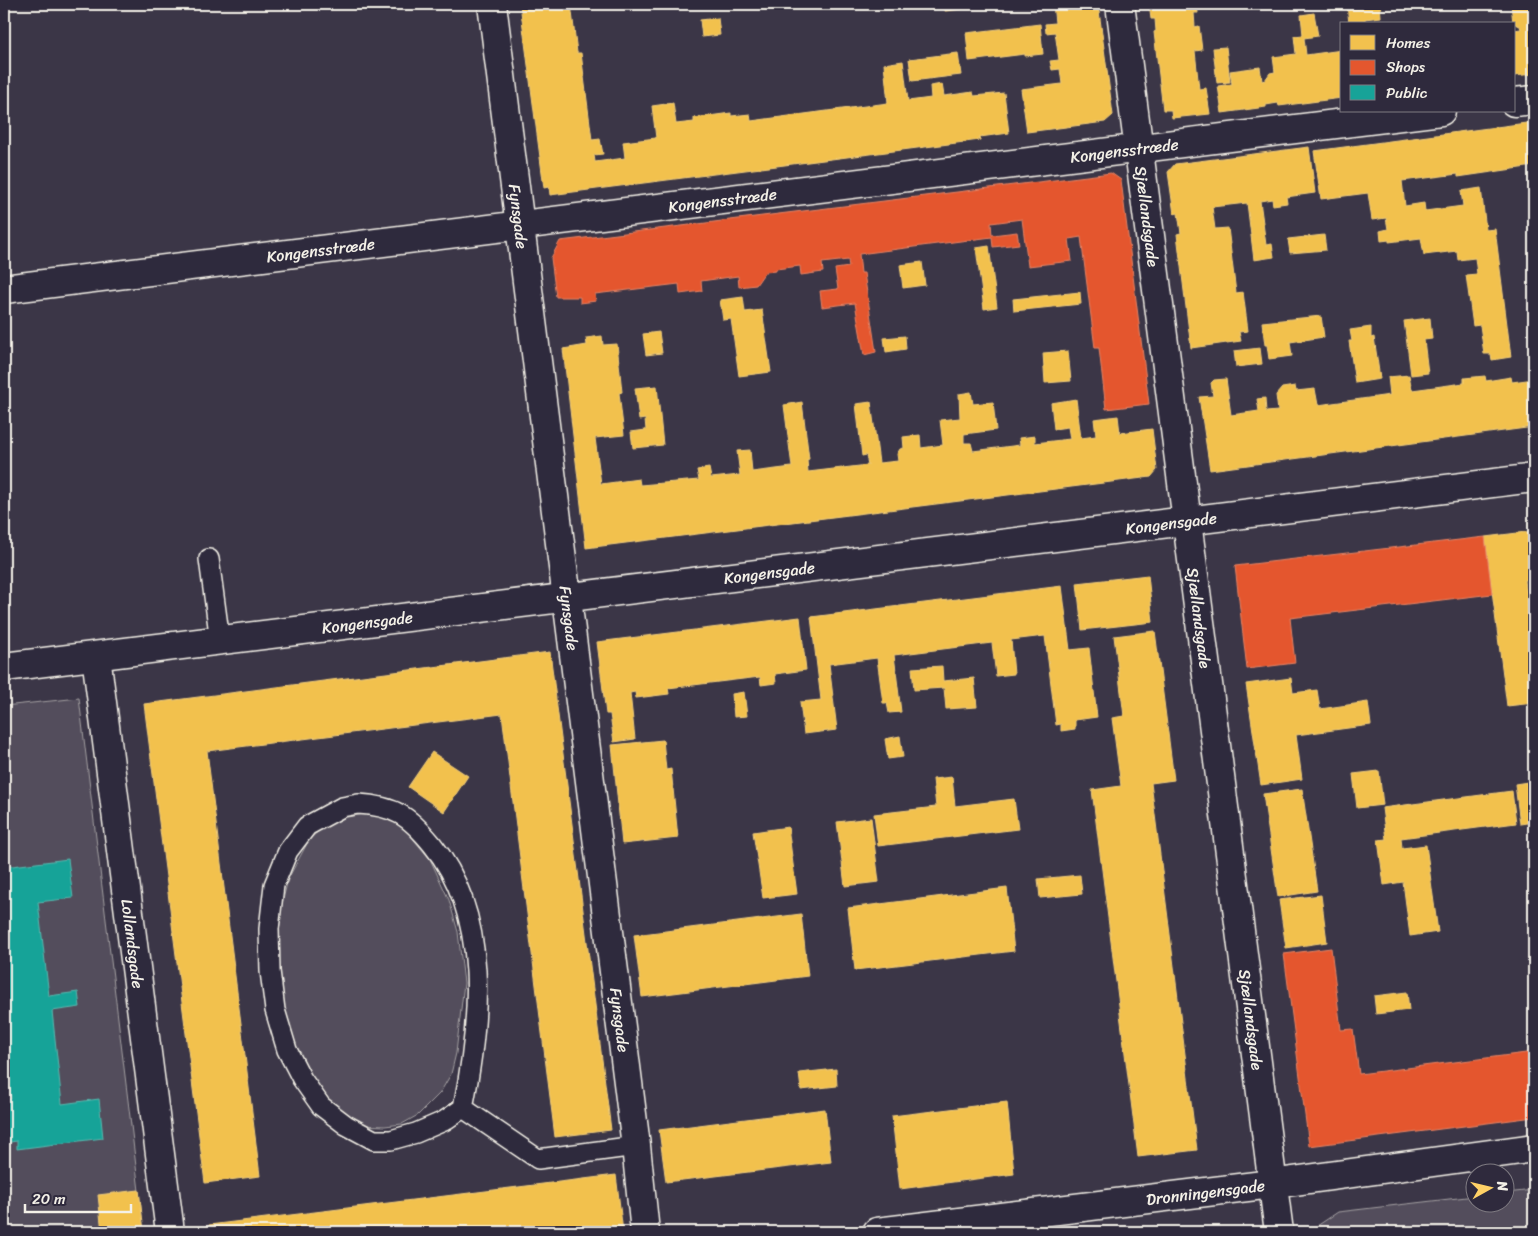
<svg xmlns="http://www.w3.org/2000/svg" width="1538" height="1236" font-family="Sriracha,sans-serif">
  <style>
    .green { fill: #534e5c; stroke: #a4a0a2 }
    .homes { fill: #f2c14e; stroke: #f3cf7c }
    .shops { fill: #e4572e; stroke: #e98566 }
    .public { fill: #17a398; stroke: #59bab0 }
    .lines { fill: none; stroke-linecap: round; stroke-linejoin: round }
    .lane-casing { stroke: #f4f1e8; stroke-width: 22 }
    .street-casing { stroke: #f4f1e8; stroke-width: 31 }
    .secondary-casing { stroke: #f4f1e8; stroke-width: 31 }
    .lane { stroke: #2f2a3d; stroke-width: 19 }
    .street { stroke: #2f2a3d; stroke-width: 28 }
    .secondary { stroke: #2f2a3d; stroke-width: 28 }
    .labels { text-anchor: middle; stroke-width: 5; stroke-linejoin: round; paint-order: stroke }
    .street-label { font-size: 16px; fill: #f4f1e8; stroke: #2f2a3d }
  </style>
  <rect width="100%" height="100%" fill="#3b3647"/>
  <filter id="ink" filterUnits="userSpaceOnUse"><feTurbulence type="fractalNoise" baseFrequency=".02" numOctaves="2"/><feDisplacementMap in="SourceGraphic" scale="10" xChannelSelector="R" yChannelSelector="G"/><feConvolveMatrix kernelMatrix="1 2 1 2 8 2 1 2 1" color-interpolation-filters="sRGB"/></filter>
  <g filter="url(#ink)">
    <!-- green -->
    <g class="green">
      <polygon points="79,698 144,1232 4,1232 4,706"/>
      <polygon points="365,814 385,817 404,828 430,859 449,900 458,932 464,983 456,1053 451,1074 440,1093 418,1115 402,1124 385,1126 359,1125 343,1113 319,1090 292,1038 284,1008 277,957 281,908 288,879 309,840 327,823 336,819"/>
      <polygon points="1534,1190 1534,1232 1318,1232 1317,1226 1338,1212 1475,1196 1476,1204 1506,1204 1506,1193"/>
    </g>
    <!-- homes -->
    <g class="homes">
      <polygon points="520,4 571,4 577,53 581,53 592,140 600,139 603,154 594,155 595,162 625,158 623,142 656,138 652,106 673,103 676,124 694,122 694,118 731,113 731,116 750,114 751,121 888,103 884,64 903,61 908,101 931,98 930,86 942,84 944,96 973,92 974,96 1004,93 1009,133 980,137 980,140 550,195 549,187 544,188"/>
      <polygon points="945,4 962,4 962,9 945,11"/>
      <polygon points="1053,4 1098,4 1113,115 1105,122 1027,132 1021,89 1062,84 1060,69 1052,70 1050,61 1059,60 1055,32 1046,33 1045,24 1055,23"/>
      <polygon points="1149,4 1197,4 1198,13 1194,13 1195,27 1199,26 1202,50 1195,51 1199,89 1206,88 1210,114 1172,118 1171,110 1163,110 1154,32 1156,31 1155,19 1151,19"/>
      <polygon points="1347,4 1380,4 1381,17 1365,19 1365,24 1349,24"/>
      <polygon points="1511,4 1528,4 1531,27 1534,26 1534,74 1514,76 1514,30 1521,29 1520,26 1513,23"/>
      <polygon points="1314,13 1318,36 1304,38 1306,55 1342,50 1342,98 1279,106 1278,103 1266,105 1266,107 1222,113 1218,86 1232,84 1230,71 1260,67 1262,81 1265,80 1270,73 1275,72 1273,57 1296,54 1294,36 1303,35 1301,15"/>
      <polygon points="718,18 720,35 702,37 700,20"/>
      <polygon points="1040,24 1043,54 1025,56 1025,54 969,61 966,33"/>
      <polygon points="1226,47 1230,82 1217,83 1213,48"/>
      <polygon points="958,53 961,75 912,81 909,59"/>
      <polygon points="1534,122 1534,166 1458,177 1458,174 1402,181 1405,206 1424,203 1425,211 1463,206 1461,191 1481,188 1486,230 1495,229 1511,357 1492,360 1491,354 1484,354 1480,325 1473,326 1466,275 1477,274 1475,258 1458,260 1457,251 1424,255 1421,238 1389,242 1389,240 1381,241 1380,231 1388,229 1386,218 1372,220 1368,193 1321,199 1314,151"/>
      <polygon points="1309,147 1315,193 1286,197 1287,203 1273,205 1272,199 1260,201 1266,245 1272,244 1274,257 1254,260 1247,203 1212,207 1215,229 1228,228 1236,293 1243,292 1248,331 1239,332 1241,341 1191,348 1177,234 1181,233 1178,213 1174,214 1168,172 1175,164"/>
      <polygon points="1324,235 1326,250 1290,253 1288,239"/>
      <polygon points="989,246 997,307 984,309 976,248"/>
      <polygon points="922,262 925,285 903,288 900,265"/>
      <polygon points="1080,292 1081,304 1014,311 1013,299"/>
      <polygon points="743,297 745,312 762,310 771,372 739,376 731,319 723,320 720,300"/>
      <polygon points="1321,316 1324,337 1290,342 1292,356 1269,359 1267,345 1265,345 1262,322"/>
      <polygon points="1430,318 1432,339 1424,340 1428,373 1411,375 1404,321"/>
      <polygon points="1371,327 1371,338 1374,337 1380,379 1355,383 1349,341 1352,341 1350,330"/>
      <polygon points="659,332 662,353 646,355 643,334"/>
      <polygon points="602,336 603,345 617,344 622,392 619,393 624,435 595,438 601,484 639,479 640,485 699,480 697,470 709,468 711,478 740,475 737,451 750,450 752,472 792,467 784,405 802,402 809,459 807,460 808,472 868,465 866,455 862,456 856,404 871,402 879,463 898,461 897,454 900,449 904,448 903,437 920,435 921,448 943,445 940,420 960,418 959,394 971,392 973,404 993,402 996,430 964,434 964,443 971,443 973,451 1020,445 1019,438 1035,436 1035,443 1070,439 1068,427 1054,429 1051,403 1076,399 1081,438 1096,436 1094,419 1118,416 1120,433 1152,429 1157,470 1151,477 586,548 563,349 587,345 586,338"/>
      <polygon points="905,336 906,349 886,352 884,338"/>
      <polygon points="1260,348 1262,364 1236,367 1234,351"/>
      <polygon points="1068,351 1071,381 1045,383 1043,353"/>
      <polygon points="1409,375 1412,390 1464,383 1464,378 1485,376 1486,381 1511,377 1512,382 1534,379 1534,427 1210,470 1199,397 1213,396 1211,383 1214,380 1226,379 1231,415 1259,411 1257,399 1265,398 1266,412 1278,411 1276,395 1282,388 1295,386 1296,391 1315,389 1318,405 1390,395 1388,377"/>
      <polygon points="657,386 663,445 633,448 631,432 646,430 645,419 639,420 635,388"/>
      <polygon points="1534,531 1534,579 1525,580 1534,655 1534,703 1507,706 1485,537"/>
      <polygon points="1148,575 1153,622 1082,630 1077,583"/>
      <polygon points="1062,586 1070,650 1089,648 1097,717 1075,720 1075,729 1061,731 1061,724 1056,725 1045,636 1011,640 1014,674 996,676 992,643 894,655 901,712 889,713 887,703 883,703 877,658 829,664 837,730 804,734 800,702 821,700 811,617"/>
      <polygon points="800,617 806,670 775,674 776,683 761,685 760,677 668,688 669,694 636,698 635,692 630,693 635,739 614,742 610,714 606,714 597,642"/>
      <polygon points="1155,631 1174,780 1151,783 1197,1150 1138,1157 1092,790 1121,786 1112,718 1124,716 1114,636"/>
      <polygon points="550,652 611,1130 555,1137 502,714 207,751 260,1176 205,1183 144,704"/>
      <polygon points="942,666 943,681 974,678 977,707 946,709 944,688 914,690 912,668"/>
      <polygon points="1291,678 1293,693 1317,690 1320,709 1368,702 1371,725 1296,735 1302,779 1261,785 1246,684"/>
      <polygon points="744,692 747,716 734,717 732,694"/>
      <polygon points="900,736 903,757 888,759 885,739"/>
      <polygon points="663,740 666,770 671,769 678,838 622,844 612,745"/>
      <polygon points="432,752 468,776 444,812 408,787"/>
      <polygon points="1379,771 1383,805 1357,808 1353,774"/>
      <polygon points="952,777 955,806 1014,799 1018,829 878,846 874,814 936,807 933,779"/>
      <polygon points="1534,781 1534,822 1520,824 1515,784"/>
      <polygon points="1302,789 1317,891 1278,897 1263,794"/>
      <polygon points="1512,791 1516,823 1401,838 1402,848 1426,845 1438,932 1410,936 1403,882 1384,885 1378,840 1386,839 1382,808"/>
      <polygon points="871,818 879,882 845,886 837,822"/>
      <polygon points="788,827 797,894 763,898 753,832"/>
      <polygon points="1080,875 1082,894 1040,898 1038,879"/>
      <polygon points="1007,888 1014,951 855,970 848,908"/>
      <polygon points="1321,895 1327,942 1286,948 1279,900"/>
      <polygon points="801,914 808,976 642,997 634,935"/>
      <polygon points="1407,992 1409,1010 1376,1014 1374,996"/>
      <polygon points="836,1069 837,1086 801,1090 799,1073"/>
      <polygon points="1007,1102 1014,1174 900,1189 892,1116"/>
      <polygon points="825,1109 831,1162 666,1182 659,1130"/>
      <polygon points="616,1175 623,1232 210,1232 209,1225"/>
      <polygon points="139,1190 144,1232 102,1232 98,1195"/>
    </g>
    <!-- shops -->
    <g class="shops">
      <polygon points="1111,173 1121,180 1149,404 1106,409 1099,348 1095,348 1081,237 1069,239 1072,261 1028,266 1022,219 991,223 992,235 1017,232 1019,244 993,247 992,237 859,254 861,273 864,273 876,352 864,355 855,303 822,307 820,291 838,289 835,269 849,267 848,260 822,263 823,272 801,275 800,266 776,269 776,271 765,272 756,285 739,287 738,276 701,281 702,291 680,294 679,284 595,294 596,301 580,303 580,297 556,297 551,258 560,241"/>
      <polygon points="1485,537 1492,594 1290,618 1295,663 1247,669 1235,566"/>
      <polygon points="1331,948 1341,1030 1353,1029 1359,1074 1534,1052 1534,1117 1309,1146 1284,954"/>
    </g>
    <!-- public -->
    <polygon class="public" points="68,859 73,898 38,902 49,996 78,992 80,1007 52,1011 62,1104 99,1099 103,1138 17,1149 17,1141 4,1143 4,1100 11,1099 4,1036 4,867"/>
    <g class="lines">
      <!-- lane casing -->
      <g class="lane-casing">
        <g id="lane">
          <polyline points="209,559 220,641"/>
          <path d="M358,804C395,806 409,816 432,844C491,916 480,1022 463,1108L444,1121L416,1133L391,1140H374L346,1125L321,1106L302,1079L287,1050L275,1010L270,971L269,929L274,885L288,851L307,826L342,807Z"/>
          <polyline points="463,1108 538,1159 636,1146"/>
        </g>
      </g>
      <!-- street casing -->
      <g class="street-casing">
        <g id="street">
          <path id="s1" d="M492,4L636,1146L645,1232"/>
          <polyline points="1514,102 1534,100"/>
          <path id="s2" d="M4,289L1441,111"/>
          <path id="s3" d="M96,656L170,1232"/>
          <path id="s4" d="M4,667L1534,478"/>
          <path id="s5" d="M877,1232L1272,1184L1534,1148"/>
        </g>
      </g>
      <!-- secondary casing -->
      <g class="secondary-casing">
        <g id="secondary">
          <path id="s6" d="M1120,4L1279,1232"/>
        </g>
      </g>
      <!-- lane -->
      <use href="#lane" class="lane"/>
      <!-- street -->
      <use href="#street" class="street"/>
      <!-- secondary -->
      <use href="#secondary" class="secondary"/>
    </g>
  </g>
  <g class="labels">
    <!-- street labels -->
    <g class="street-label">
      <text dy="6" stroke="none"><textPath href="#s2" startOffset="1129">Kongensstræde</textPath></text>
      <text dy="6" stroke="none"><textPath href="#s2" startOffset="724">Kongensstræde</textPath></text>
      <text dy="6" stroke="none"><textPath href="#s1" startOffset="214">Fynsgade</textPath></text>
      <text dy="6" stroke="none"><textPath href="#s6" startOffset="214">Sjællandsgade</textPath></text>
      <text dy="6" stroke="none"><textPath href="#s2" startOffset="319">Kongensstræde</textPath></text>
      <text dy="6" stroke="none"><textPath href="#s4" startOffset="1176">Kongensgade</textPath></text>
      <text dy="6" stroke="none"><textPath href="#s4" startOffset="771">Kongensgade</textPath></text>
      <text dy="6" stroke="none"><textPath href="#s1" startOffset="619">Fynsgade</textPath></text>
      <text dy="6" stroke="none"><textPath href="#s6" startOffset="619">Sjællandsgade</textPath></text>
      <text dy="6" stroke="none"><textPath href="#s4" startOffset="366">Kongensgade</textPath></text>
      <text dy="6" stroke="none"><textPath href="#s3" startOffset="290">Lollandsgade</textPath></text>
      <text dy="6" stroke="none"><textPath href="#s1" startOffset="1024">Fynsgade</textPath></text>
      <text dy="6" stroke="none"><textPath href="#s6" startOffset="1024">Sjællandsgade</textPath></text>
      <text dy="6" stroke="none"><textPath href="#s5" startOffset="331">Dronningensgade</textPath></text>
    </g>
  </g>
  <!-- margin -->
  <rect width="1538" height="1236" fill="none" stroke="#2f2a3d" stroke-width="20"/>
  <rect x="10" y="10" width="1518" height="1216" fill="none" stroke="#f4f1e8" stroke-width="2" filter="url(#ink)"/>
  <!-- legend -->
  <rect x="1340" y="22" width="175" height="90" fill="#2f2a3d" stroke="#7e7a81"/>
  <rect x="1350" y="35" width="25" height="15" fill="#f2c14e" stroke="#7e7a81"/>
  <text x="1386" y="48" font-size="15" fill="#f4f1e8">Homes</text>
  <rect x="1350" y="60" width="25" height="15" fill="#e4572e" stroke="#7e7a81"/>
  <text x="1386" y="72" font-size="15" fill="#f4f1e8">Shops</text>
  <rect x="1350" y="85" width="25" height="15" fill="#17a398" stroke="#7e7a81"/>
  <text x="1386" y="98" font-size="15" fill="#f4f1e8">Public</text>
  <!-- north arrow -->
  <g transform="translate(1490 1188) rotate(82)"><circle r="24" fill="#2f2a3d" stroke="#7e7a81"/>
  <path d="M0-4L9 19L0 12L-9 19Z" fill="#ffd166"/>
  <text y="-8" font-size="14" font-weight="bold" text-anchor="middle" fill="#f4f1e8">N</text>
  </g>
  <!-- scale -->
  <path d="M25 1204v8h106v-8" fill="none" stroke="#f4f1e8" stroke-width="2.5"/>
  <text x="32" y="1204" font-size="15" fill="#f4f1e8" stroke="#2f2a3d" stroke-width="4" paint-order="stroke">20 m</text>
</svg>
